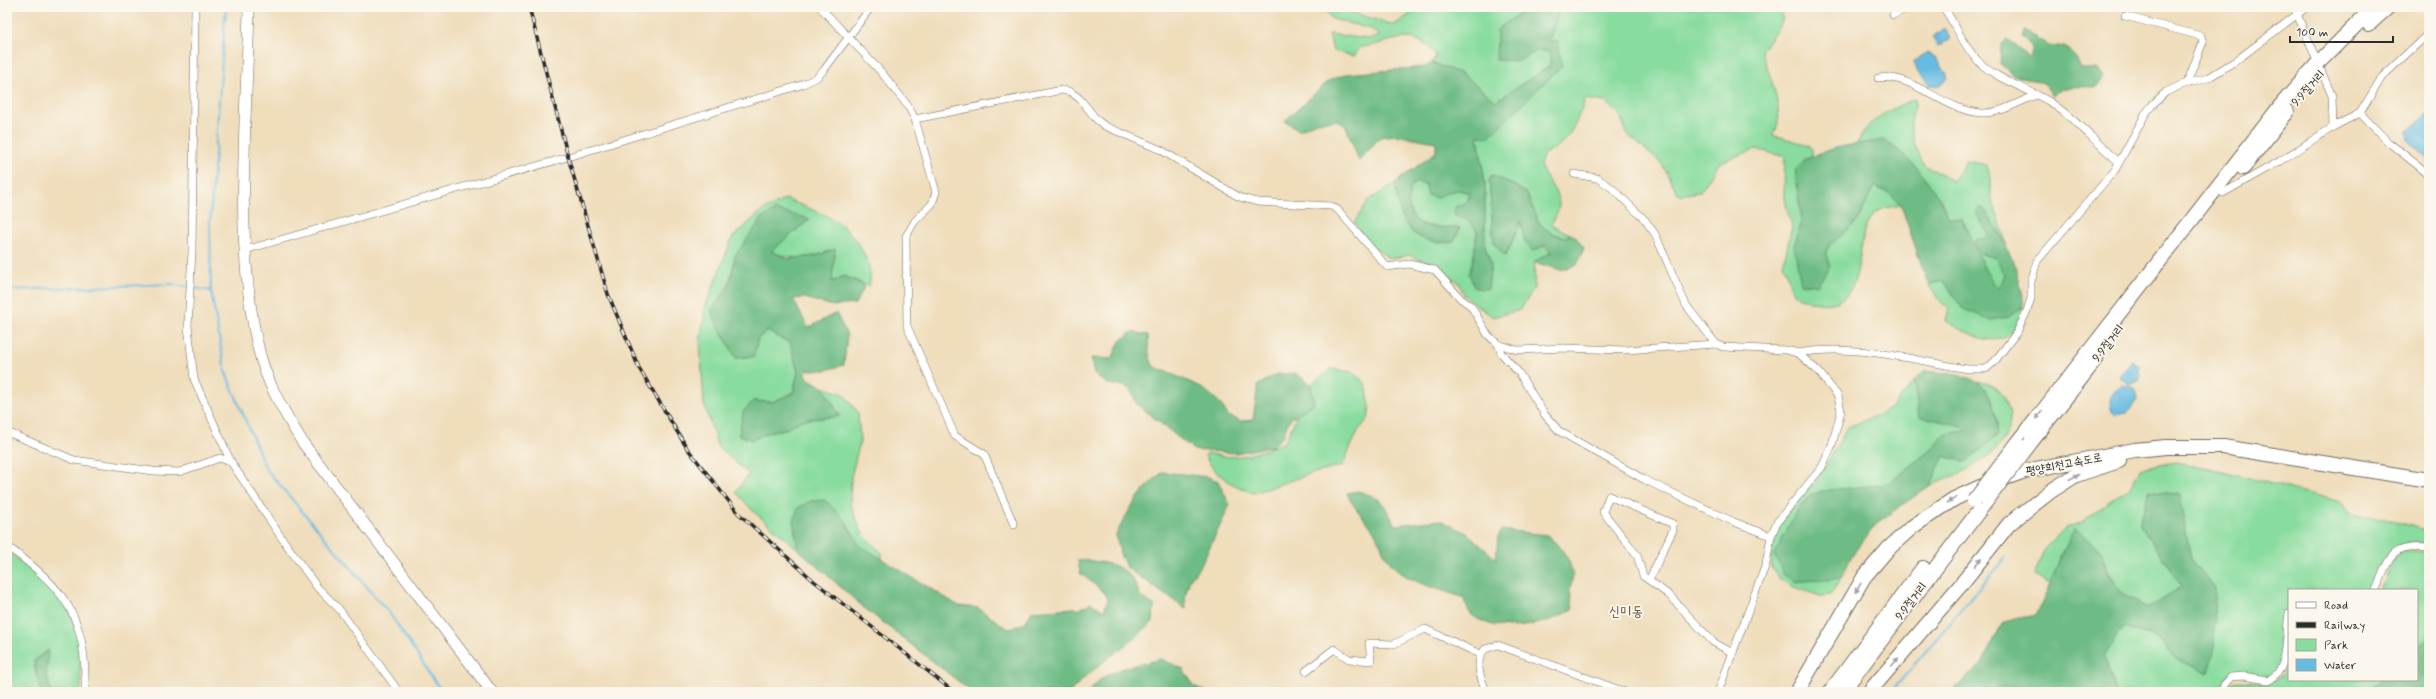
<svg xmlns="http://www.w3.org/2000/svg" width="2436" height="699" font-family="Mynerve,'Poor Story',sans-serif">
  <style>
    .green { fill: #88dc9e; stroke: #5a8464 }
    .forest { fill: #6ebc85; stroke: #4c7458 }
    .water { fill: #66bbe2; stroke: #487386 }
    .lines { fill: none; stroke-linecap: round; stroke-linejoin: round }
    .stream { stroke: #66bbe2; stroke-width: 2 }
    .street-casing { stroke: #70695d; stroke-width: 8 }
    .secondary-casing { stroke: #70695d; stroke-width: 12 }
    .highway-casing { stroke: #70695d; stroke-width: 16 }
    .street { stroke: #fff; stroke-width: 7 }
    .secondary { stroke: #fff; stroke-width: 11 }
    .highway { stroke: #fff; stroke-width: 14 }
    .rail-casing { stroke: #2b2b2b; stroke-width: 3.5 }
    .rail { stroke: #fbf7ec; stroke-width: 2; stroke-dasharray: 6; stroke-linecap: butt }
    .highway-bridge-casing { stroke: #70695d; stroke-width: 16; stroke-linecap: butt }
    .highway-bridge { stroke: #fff; stroke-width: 14 }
    .oneway { fill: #a0a0a0 }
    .labels { text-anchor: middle; stroke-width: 3.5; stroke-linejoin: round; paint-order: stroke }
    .street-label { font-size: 12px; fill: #2b2b2b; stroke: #fbf7ec }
    .quarter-label { font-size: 14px; fill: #68543f; stroke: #fbf7ec }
  </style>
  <rect width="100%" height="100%" fill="#fbf7ec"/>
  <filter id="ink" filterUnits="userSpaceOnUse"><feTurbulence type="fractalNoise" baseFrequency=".025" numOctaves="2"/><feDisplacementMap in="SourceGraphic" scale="8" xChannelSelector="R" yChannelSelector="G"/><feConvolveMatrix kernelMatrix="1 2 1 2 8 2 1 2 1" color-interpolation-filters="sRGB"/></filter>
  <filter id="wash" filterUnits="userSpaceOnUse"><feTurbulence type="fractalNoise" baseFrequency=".012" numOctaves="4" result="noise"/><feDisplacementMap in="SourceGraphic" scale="16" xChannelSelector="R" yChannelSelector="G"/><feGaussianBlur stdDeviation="0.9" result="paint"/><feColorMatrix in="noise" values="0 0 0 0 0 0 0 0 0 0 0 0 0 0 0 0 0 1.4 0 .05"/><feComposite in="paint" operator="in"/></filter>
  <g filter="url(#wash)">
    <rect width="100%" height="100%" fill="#efddbb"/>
    <!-- green -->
    <g class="green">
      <path d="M1333,7L1394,25L1410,14L1414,7H1524L1522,11L1497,30L1518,61L1538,50L1550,52V66L1496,101L1462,74L1432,63L1436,56C1413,24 1392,44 1361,47L1354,56L1333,51L1329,34L1368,39L1380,36L1371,29L1332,19L1326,11Z"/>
      <path d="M1560,7H1783L1782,22L1761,51C1768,71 1789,119 1772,135L1809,145L1812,150V157L1804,159L1798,197L1802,221L1794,246L1830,265L1826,251L1829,245L1858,221L1873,186L1889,193L1901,205C1891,207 1878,208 1871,217C1853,242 1869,311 1818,303C1811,302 1798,299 1793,293C1787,285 1790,274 1783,265L1792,227L1784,196L1785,157L1756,149L1720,162L1700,192L1679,195L1661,163L1628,135L1619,114L1605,102L1586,99C1574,126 1572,141 1544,154L1540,165C1544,178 1559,191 1559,205C1559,211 1553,220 1551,225L1570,234L1566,237L1551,233L1539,223L1527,194L1512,184L1492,175L1489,180L1494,244L1506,256L1521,222L1551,253L1535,262L1534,289L1520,310L1493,317L1464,295L1458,282L1432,262L1417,259L1409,255L1390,259L1370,244L1354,223L1368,201L1395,183C1399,223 1409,245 1454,242L1460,228C1449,227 1438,228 1428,226C1408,223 1403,197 1414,183L1426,184L1437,198C1449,191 1457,187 1470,194C1465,207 1469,220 1477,231L1474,256L1469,274L1491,265L1485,245V184L1478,136L1562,66L1549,41Z"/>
      <path d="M1915,99C1916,107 1913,110 1912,117C1908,133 1917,150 1924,165L1954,181L1966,161L1987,165L1991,178V196L2007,245L1984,209L1979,207L1977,215L1989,234L1981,254L1997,258L2004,275L1998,290L1985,270L1962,219L1949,218L1940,198L1857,145C1863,122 1894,107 1915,99Z"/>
      <path d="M786,199C802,206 824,213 839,223C855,235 876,266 869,286L844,276L831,282L835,250C808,258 796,262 770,251L810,219L735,256C731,281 727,291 711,310C717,328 728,341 736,358L754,356L758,338L767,331L790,342L798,372L793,393L772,402L753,401L751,440L772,431L786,429L801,420L840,416L823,387L844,394L858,413L860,442L851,477L850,504L863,535L882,553V561L859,545L845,520H793L798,549L753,511L736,492L749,474L718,447L704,404L700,342L705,308L732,238L762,211Z"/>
      <path d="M1944,281L1963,309L2008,317L2024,306C2010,356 1981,341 1946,321L1949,309L1938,299L1928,284Z"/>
      <path d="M1331,369L1352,372L1366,384L1370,407L1368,419L1358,431L1342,466L1307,475L1254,493C1235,487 1212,474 1205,455L1208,453C1238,462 1257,453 1285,442L1300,409L1304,390Z"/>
      <path d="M1977,381C1991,383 2000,388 2006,401C2027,447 1962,474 1929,486L1944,456L1953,460L1983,447L1998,435C1996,415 1992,397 1977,381Z"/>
      <path d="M1914,382L1919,417L1951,423L1969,430L1944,435L1933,448L1888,484L1822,491L1809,496L1799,507L1774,555L1796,582C1811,579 1827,582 1842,577L1830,595L1820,596L1791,586L1779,578L1772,568L1771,553L1780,524L1792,505L1817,480L1848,427L1881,414L1892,407Z"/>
      <path d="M2176,462L2223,471L2341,502L2348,512L2364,517L2385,518L2429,531V543C2391,537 2384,559 2372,590H2289C2289,602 2286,611 2284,623C2282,635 2285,649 2282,660C2281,664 2275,673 2271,675C2254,688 2229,653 2219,692H2116L2104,655L2124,627L2159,639L2176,659L2215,588L2191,559L2179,495L2149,490L2140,524L2182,587L2147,608C2121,594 2109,581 2102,552L2062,551L2051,584L2034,576L2044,550L2066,528L2083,522L2115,497L2130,488L2140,469Z"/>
      <path d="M2403,550L2429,552V639L2417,648V590H2380C2386,575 2390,561 2403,550Z"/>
      <path d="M7,552C30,568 58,587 70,613C81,637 80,667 81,692H52L46,676L48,650L34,661L40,692H10L7,686Z"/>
      <path d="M2289,630V680H2380L2372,687V692H2226L2230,683C2248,676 2276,693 2286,668C2290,657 2286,642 2289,630Z"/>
      <polygon points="1997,687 2020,688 2031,692 1989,692"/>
    </g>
    <!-- forest -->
    <g class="forest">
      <path d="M1524,7H1560L1549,41L1558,42L1562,66L1488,137L1478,136L1485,184V245L1491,265L1488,289L1475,288L1469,274L1474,256L1477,231L1470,222L1454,214L1455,207L1467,202L1470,194C1457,187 1449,191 1437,198L1427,195L1426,184L1414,183C1403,197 1408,223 1428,226C1438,228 1450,227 1460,228L1454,242C1409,245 1399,223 1395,183L1436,152V142L1395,135L1380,137L1359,161L1346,126L1337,120L1316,122L1299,130L1285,121L1330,80L1347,74L1426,67L1432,63L1462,74L1496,101L1550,66V52L1538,50L1518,61L1496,60L1497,30L1522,11Z"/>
      <path d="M2025,31L2049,45L2065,47L2076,58L2081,69H2096L2105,77L2096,87C2082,87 2062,84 2053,96C2038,73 2035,84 2016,76C2010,73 2005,67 2000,64L2001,45L2008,39L2029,57L2032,47L2022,37Z"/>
      <path d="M1883,140C1912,156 1935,188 1949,218L1962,219L1985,270L1998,289L2004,275L1997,258L1981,254L1975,245L1976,240L1986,238L1989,234L1977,215L1979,207L1984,209C2005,242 2019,266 2024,306L2008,317L1991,320L1963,309L1944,281L1928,284L1901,205L1889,193L1874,186L1858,221L1830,245L1826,251L1830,265L1818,285L1801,284L1794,246L1802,221L1795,169C1816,147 1854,145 1883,140Z"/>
      <polygon points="1492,175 1512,184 1527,194 1539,223 1551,233 1565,237 1570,234 1575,236 1584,248 1577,265 1561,270 1534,262 1551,252 1546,245 1532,251 1524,240 1521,222 1505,256 1494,244 1489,180"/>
      <path d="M775,210L810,219L771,251L788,259L815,256L835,249L832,282L844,276L865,286L855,304L833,306L805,298L793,299L808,328L836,313L847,335L844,365L826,370H805L807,378L823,387L840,416L801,420L786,429L772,431L751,440L739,435L743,412L753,401L772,402L793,393L798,372L790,343L767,331L758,338L754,356L736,358C728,341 717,328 711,310L726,292L731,280L735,256L761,219Z"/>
      <path d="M1132,332L1148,335L1149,354L1153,366C1181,379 1214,387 1228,416L1241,421L1253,420L1258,385L1278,374L1295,373L1311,384L1314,403L1289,420L1283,436L1273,446L1236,453L1194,450L1137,404L1131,391L1125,386L1107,384L1094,374L1091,358L1112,359L1120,341Z"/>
      <path d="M1925,371C1976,376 1994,378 1998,435L1966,462L1944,456L1929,486L1878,522L1852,555L1842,577C1827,582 1811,579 1796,582L1784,575L1774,554L1799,507L1809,496L1822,491L1888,484L1933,448L1944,435L1968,430L1951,423L1919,417L1914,382Z"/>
      <path d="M1163,472L1208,477L1218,481L1230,505L1202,563L1190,579L1185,596L1186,609L1127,568L1121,557L1116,535C1127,512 1142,488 1163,472Z"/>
      <path d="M2149,490L2179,495L2191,559L2215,588L2214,646L2209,673L2175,659L2159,639L2124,627L2104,655L2116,692H2031L2020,688L1998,687L1989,692H1952L1982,663L2002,624L2018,616H2036C2050,587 2059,556 2075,528L2102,552L2107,573L2127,597L2147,608L2182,587L2140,524Z"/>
      <path d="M1358,491C1385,499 1382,502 1395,525L1440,520L1467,533L1496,559L1498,537L1502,530L1547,535L1560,547L1569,561L1573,575L1570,591L1573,609C1547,626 1495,637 1470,613C1467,609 1465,603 1464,598C1439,588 1402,583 1387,558C1382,550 1380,541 1375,533C1366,518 1353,509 1347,493Z"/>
      <path d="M825,500L845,520L859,545L959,606L978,608L1008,629L1025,623L1032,611L1075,608L1078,610L1091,603L1104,611L1108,599L1104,592L1080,573L1078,560C1095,561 1119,562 1131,577C1143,593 1132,593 1154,605L1153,622C1126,647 1095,665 1070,692H972L863,607L798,549L793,520L798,508L811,501Z"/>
      <polygon points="2429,639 2429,692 2372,692 2372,687 2380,680 2417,680 2417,648"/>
      <polygon points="48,650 46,676 52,692 40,692 34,661"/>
      <path d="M1161,659L1183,669L1194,686L1207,692H1089C1105,668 1135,666 1161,659Z"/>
    </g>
    <!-- water -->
    <g class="water">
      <polygon points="1945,28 1951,38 1938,47 1932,37"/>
      <polygon points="1927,52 1935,57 1947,74 1947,79 1941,86 1930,85 1918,73 1914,62"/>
      <polygon points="2429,114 2429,160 2408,140 2407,131"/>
      <polygon points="2131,361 2139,366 2140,379 2130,384 2120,377"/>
      <path d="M2122,385L2135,388L2137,400L2127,413L2116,415L2112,412C2108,398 2110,392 2122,385Z"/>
    </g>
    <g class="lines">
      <!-- stream -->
      <g class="stream">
        <polyline points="226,7 210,221 211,291 225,371 266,469 390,614 442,692"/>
        <polyline points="193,288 211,291"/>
        <polyline points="7,290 173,284 188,287"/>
        <polyline points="1891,692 2006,557"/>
      </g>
    </g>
  </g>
  <g filter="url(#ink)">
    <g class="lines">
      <!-- street casing -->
      <g class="street-casing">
        <g id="street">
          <polyline points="195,7 192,251 188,326 194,379 231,462 281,537 317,587 339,609 399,692"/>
          <polyline points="820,7 882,73 908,106 915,119 936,192 932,204 915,221 906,236 907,326 955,436 984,454 1014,525"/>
          <path d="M1943,7C1956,24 1963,46 1978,61C1998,81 2026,87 2050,102C2076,119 2095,142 2119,162"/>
          <polyline points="1893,15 1910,7"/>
          <polyline points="2125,16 2201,36 2203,42 2187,83"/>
          <path d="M1878,78C1912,72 1943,111 1982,113C2001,114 2019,101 2037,95"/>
          <polyline points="2360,113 2388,142 2421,168 2429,177"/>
          <polyline points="915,119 1062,90 1071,92 1080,99 1097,120 1105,126 1161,150 1239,197 1257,202 1331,206 1338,210 1387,267 1409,264 1435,270 1461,299 1471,306 1488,335 1498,344 1517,350 1563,348 1625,350 1716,344"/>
          <polyline points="2333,127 2360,113 2382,77 2429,33"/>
          <polyline points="1574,174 1597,178 1612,188 1645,220 1655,234 1686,305 1716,344 1723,347 1786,350 1798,353 1818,371 1838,396 1841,411 1832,445 1822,467 1777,522 1771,536 1766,564 1718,692"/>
          <polyline points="2223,193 2280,161 2333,127 2332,96 2294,7"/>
          <polyline points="245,250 568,157 801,85 816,78 824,70 871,7"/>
          <polyline points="1498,344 1501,353 1519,373 1545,415 1559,431 1645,480 1734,522 1771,536"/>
          <path d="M1798,353C1855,343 1912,360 1968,369H1986L1995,361L2017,332L2027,311L2031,298V282L2037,261L2115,170L2146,113L2153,104L2166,92L2181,85L2208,78L2237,60L2307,7"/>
          <polyline points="7,432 74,460 153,471 179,472 220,458 231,462"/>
          <path d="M7,546C66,590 87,616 85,692"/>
          <polyline points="1649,580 1673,530 1673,524 1609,496 1603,512 1637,555 1643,576 1669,595 1713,642 1733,653"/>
          <path d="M2376,590C2389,558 2390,544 2429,548"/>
          <polyline points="1306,671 1334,649 1349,659 1371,661 1369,643 1394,644 1425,629 1480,654"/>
          <path d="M1487,692C1480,678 1474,662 1485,649L1498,645L1625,692"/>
          <path d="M2223,692L2224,685L2231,677L2243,676L2268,680C2291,671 2285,634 2289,613"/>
        </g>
      </g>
      <!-- secondary casing -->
      <g class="secondary-casing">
        <path id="secondary" d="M249,7C247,116 233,244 259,351C267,384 285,414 303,443L492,692"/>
      </g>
      <!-- highway casing -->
      <g class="highway-casing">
        <g id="highway">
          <polyline points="2369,24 2388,7"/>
          <polyline points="2243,168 2287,112"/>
          <polyline points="2031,442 2096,359"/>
          <polyline points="2017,444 2282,104 2318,63 2374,7"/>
          <polyline points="1797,692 1864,577 1888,549 1912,527 1954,499 1980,487 2025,471 2135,450 2166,447 2223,447 2429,480"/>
          <polyline points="1830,692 1923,568"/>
          <polyline points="1842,692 1987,500"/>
          <polyline points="1869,692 1959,587 2009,524 2051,491 2076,475 2119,461"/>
        </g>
      </g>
      <!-- street -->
      <use href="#street" class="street"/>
      <!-- secondary -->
      <use href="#secondary" class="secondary"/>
      <!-- highway -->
      <use href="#highway" class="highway"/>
      <!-- rail casing -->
      <g class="rail-casing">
        <polyline id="rail" points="529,7 568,157 608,294 639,368 687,448 738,513 814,581 954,692"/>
      </g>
      <!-- rail -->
      <use href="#rail" class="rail"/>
      <!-- highway-bridge casing -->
      <g class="highway-bridge-casing">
        <g id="highway-bridge">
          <polyline points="1987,500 2031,442"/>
          <polyline points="1974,501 2017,444"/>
        </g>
      </g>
      <!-- highway-bridge -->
      <use href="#highway-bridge" class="highway-bridge"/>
    </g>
    <!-- one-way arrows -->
    <defs><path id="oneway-solid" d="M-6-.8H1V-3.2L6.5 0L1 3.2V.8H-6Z"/></defs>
    <g class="oneway">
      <use href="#oneway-solid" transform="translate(2039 415) rotate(128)"/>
      <use href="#oneway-solid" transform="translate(2074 477) rotate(-28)"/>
      <use href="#oneway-solid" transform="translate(1952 500) rotate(151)"/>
      <use href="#oneway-solid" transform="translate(1978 562) rotate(-52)"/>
      <use href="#oneway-solid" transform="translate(1858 588) rotate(122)"/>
      <use href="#oneway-solid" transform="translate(1895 662) rotate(-50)"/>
    </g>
  </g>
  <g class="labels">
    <!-- street labels -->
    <g class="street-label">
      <text transform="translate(2308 88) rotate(-48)" y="4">9·9절거리</text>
      <text transform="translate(2108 343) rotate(-52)" y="4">9·9절거리</text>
      <text transform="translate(2064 464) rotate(-11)" y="4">평양희천고속도로</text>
      <text transform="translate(1911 601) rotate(-53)" y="4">9·9절거리</text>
    </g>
    <!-- quarter labels -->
    <g class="quarter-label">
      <text x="1626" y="616">신미동</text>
    </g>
  </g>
  <!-- margin -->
  <rect width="2436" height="699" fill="none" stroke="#fbf7ec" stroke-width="24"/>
  <!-- legend -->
  <rect x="2288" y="589" width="130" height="92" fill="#fbf7ec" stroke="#a8a59f"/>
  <rect x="2296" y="602" width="20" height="6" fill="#ffffff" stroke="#a8a59f"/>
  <text x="2324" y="609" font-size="12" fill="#2b2b2b">Road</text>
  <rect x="2296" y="622" width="20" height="6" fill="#2b2b2b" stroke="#a8a59f"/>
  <text x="2324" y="629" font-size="12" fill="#2b2b2b">Railway</text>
  <rect x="2296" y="639" width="20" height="12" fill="#88dc9e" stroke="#a8a59f"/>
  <text x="2324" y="649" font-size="12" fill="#2b2b2b">Park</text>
  <rect x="2296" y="659" width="20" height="12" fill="#66bbe2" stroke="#a8a59f"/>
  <text x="2324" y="669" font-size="12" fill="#2b2b2b">Water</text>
  <!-- scale -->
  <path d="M2290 36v6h103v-6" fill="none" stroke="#2b2b2b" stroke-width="2"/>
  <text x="2296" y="36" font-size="12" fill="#2b2b2b" stroke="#fbf7ec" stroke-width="3" paint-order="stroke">100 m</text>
</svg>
